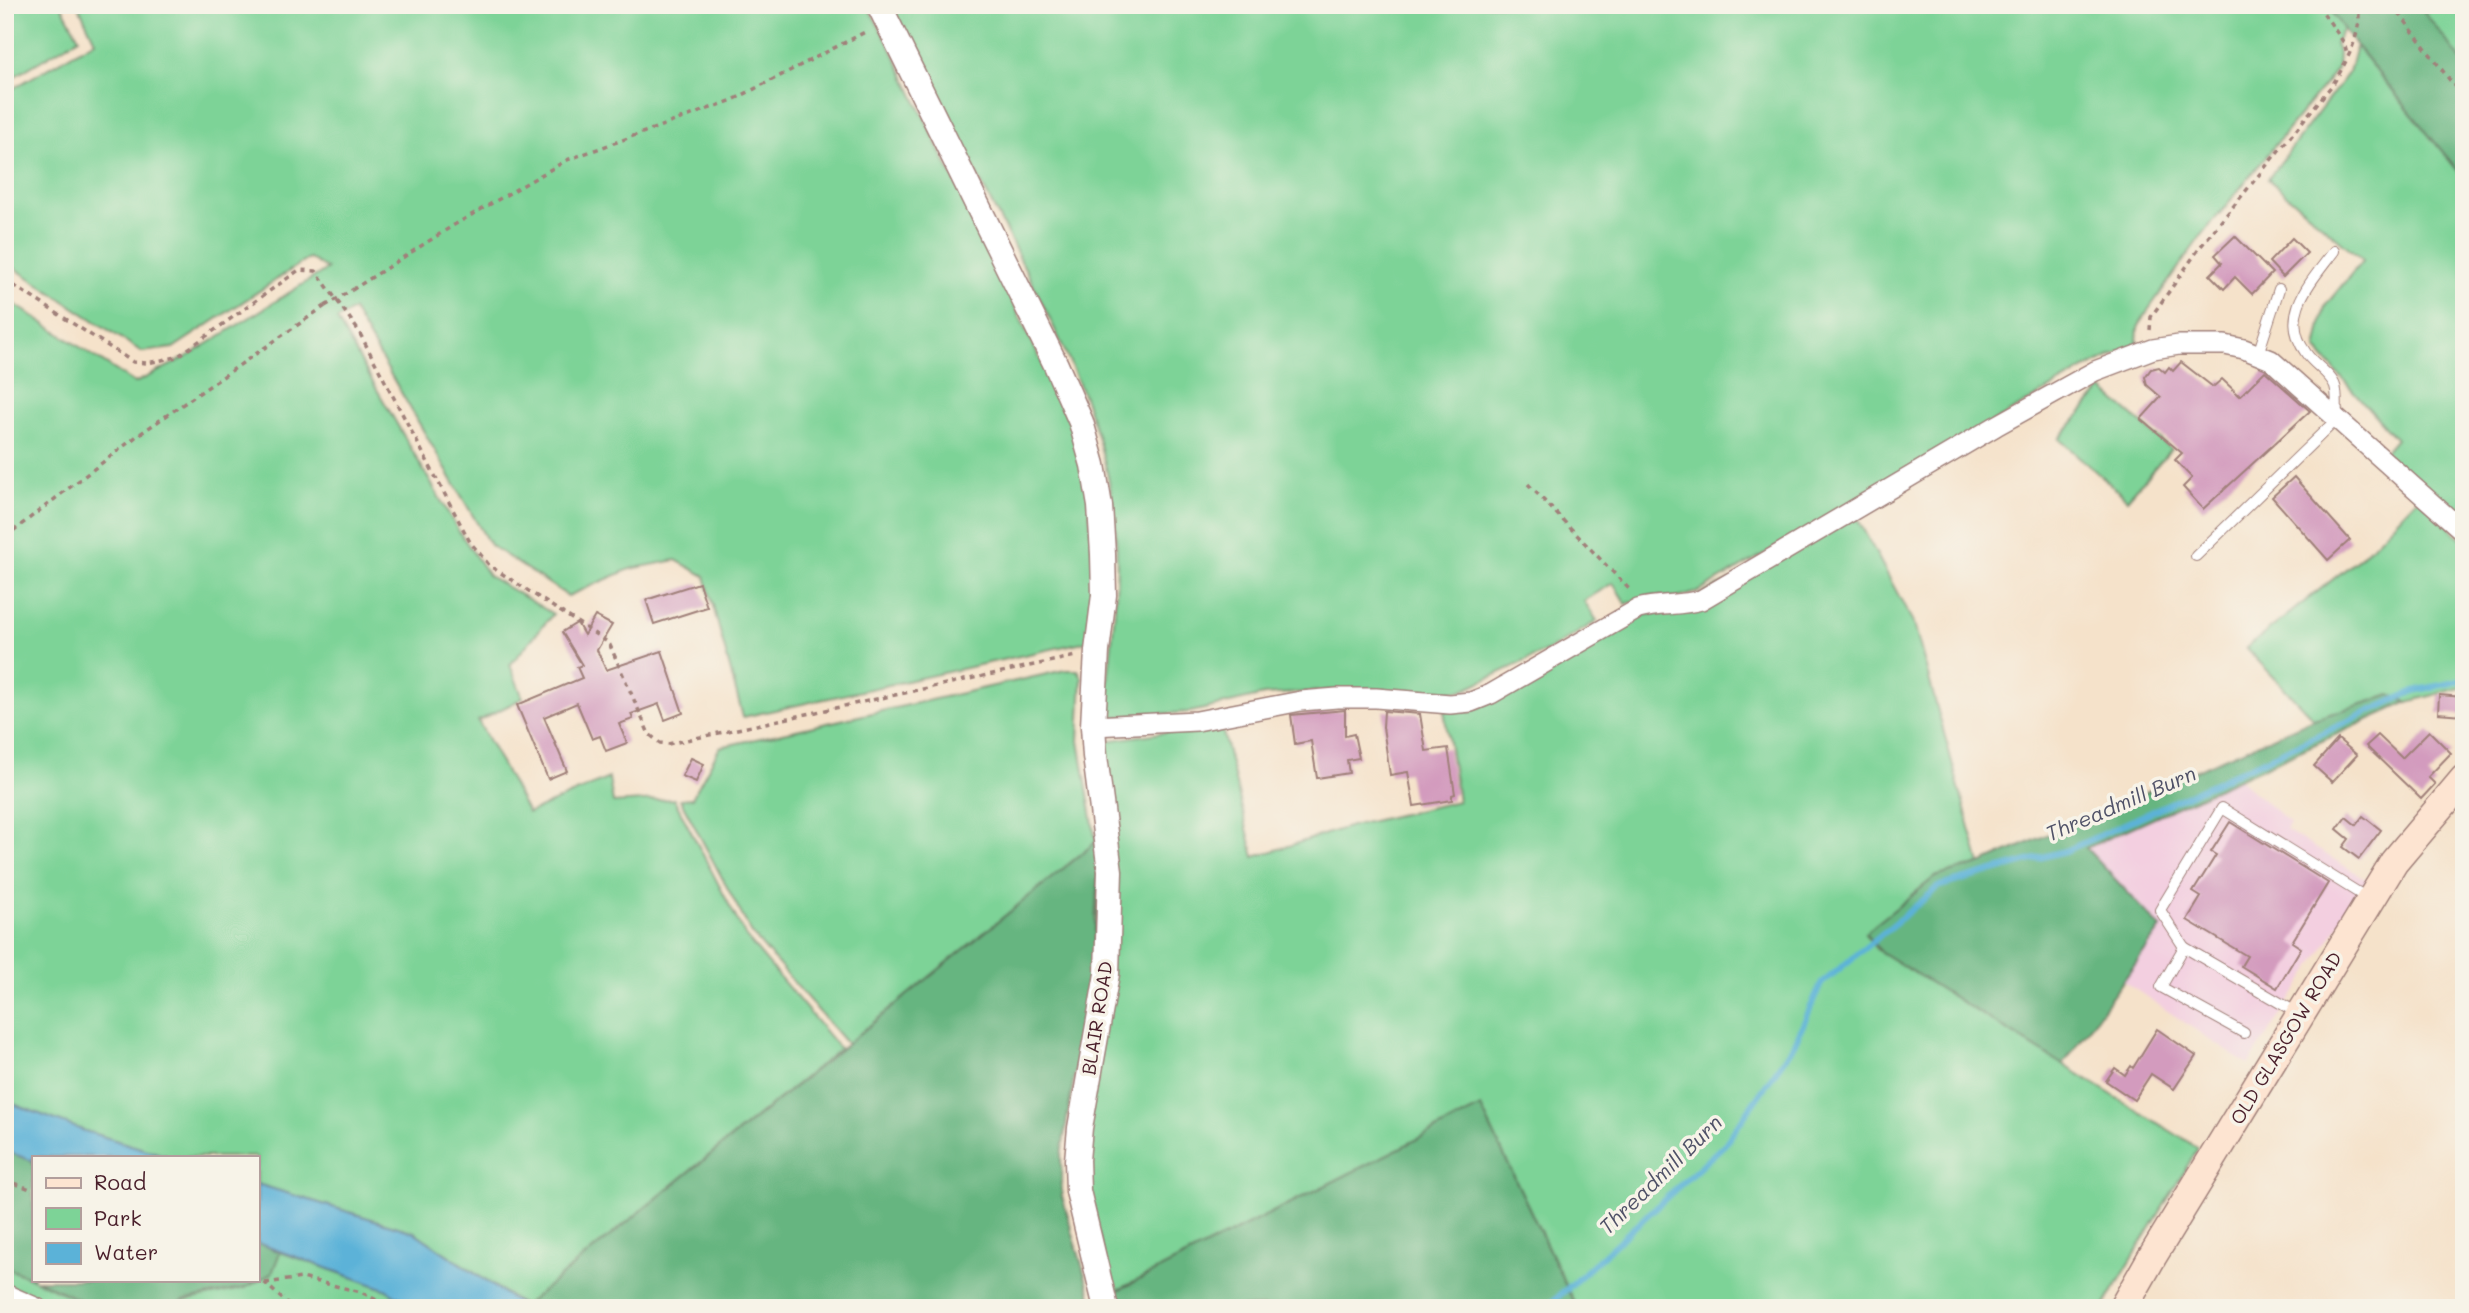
<svg xmlns="http://www.w3.org/2000/svg" width="2469" height="1313" font-family="Mali,sans-serif">
  <style>
    .built { fill: #f3cfe0 }
    .green { fill: #7dd397; stroke: #647961; stroke-width: 2 }
    .forest { fill: #66b580; stroke: #586a56; stroke-width: 2 }
    .water { fill: #5bb2d8; stroke: #526882; stroke-width: 2 }
    .lines { fill: none; stroke-linecap: round; stroke-linejoin: round }
    .stream { stroke: #5bb2d8; stroke-width: 6 }
    .building { fill: #d39bbe }
    .service-casing { stroke: #a0807a; stroke-width: 12 }
    .minor-casing { stroke: #a0807a; stroke-width: 22 }
    .tertiary-casing { stroke: #a0807a; stroke-width: 27 }
    .secondary-casing { stroke: #a0807a; stroke-width: 31 }
    .path { stroke: #a0807a; stroke-width: 3.5; stroke-dasharray: 5 5; stroke-linecap: butt }
    .service { stroke: #fff; stroke-width: 10 }
    .minor { stroke: #fff; stroke-width: 19 }
    .tertiary { stroke: #fff; stroke-width: 24 }
    .secondary { stroke: #fde4d1; stroke-width: 28 }
    .path-bridge { stroke: #a0807a; stroke-width: 3.5; stroke-dasharray: 5 5; stroke-linecap: butt }
    .labels { text-anchor: middle; stroke-width: 7; stroke-linejoin: round; paint-order: stroke }
    .street-label { font-size: 19px; fill: #4a1f2b; stroke: #f7f3e8 }
    .water-label { font-size: 21px; font-style: italic; fill: #505268; stroke: #f7f3e8 }
  </style>
  <rect width="100%" height="100%" fill="#f7f3e8"/>
  <filter id="ink" filterUnits="userSpaceOnUse"><feTurbulence type="fractalNoise" baseFrequency=".0143" numOctaves="2"/><feDisplacementMap in="SourceGraphic" scale="14" xChannelSelector="R" yChannelSelector="G"/><feConvolveMatrix kernelMatrix="1 2 1 2 8 2 1 2 1" color-interpolation-filters="sRGB"/></filter>
  <filter id="wash" filterUnits="userSpaceOnUse"><feTurbulence type="fractalNoise" baseFrequency=".00686" numOctaves="4" result="noise"/><feDisplacementMap in="SourceGraphic" scale="28" xChannelSelector="R" yChannelSelector="G"/><feGaussianBlur stdDeviation="1.57" result="paint"/><feColorMatrix in="noise" values="0 0 0 0 0 0 0 0 0 0 0 0 0 0 0 0 0 1.4 0 .05"/><feComposite in="paint" operator="in"/></filter>
  <g filter="url(#wash)">
    <rect width="100%" height="100%" fill="#f5e2ca"/>
    <!-- built -->
    <polygon class="built" points="2239,779 2290,823 2286,830 2368,880 2248,1065 2123,981 2161,928 2086,848"/>
    <!-- green -->
    <g class="green">
      <polygon points="5,5 61,5 79,38 5,82"/>
      <polygon points="78,5 867,5 890,46 1072,426 1088,486 1094,578 1088,641 743,717 705,576 676,560 630,569 568,596 490,545 353,310 337,320 458,530 489,576 553,614 510,665 523,698 478,721 528,813 609,778 613,803 674,799 746,937 840,1049 524,1306 414,1232 257,1184 257,1157 170,1157 85,1131 5,1101 5,298 135,383 185,358 327,269 309,258 173,348 142,352 5,262 5,93 95,41"/>
      <path d="M891,5H2327L2344,28L2335,43L2338,53L2337,69L2198,240L2144,316L2138,328L2137,343L2085,369L1698,592L1678,598L1649,596L1626,604L1613,583L1584,601L1597,621L1553,648L1463,690L1438,694L1392,692L1370,688L1264,695L1191,712L1111,717L1105,709C1112,638 1124,564 1111,492C1095,402 1050,318 1009,237C969,160 930,83 891,5Z"/>
      <polygon points="2419,5 2464,5 2464,64"/>
      <polygon points="2356,46 2464,178 2464,524 2383,454 2396,439 2316,349 2325,306 2363,260 2268,179 2349,72"/>
      <polygon points="2102,389 2171,449 2127,499 2059,439"/>
      <polygon points="2418,498 2464,541 2464,687 2408,702 2391,695 2314,719 2246,648 2361,557"/>
      <polygon points="1856,516 1914,624 1980,864 1935,877 1865,934 1876,949 2198,1148 2103,1308 1571,1308 1575,1304 1481,1107 1112,1293 1089,1191 1088,1163 1105,741 1221,724 1254,857 1351,826 1458,801 1444,710 1471,712 1637,616 1667,612"/>
      <polygon points="1065,670 1078,670 1082,677 1079,741 1096,842 847,1044 752,934 680,799 692,798 720,747"/>
      <polygon points="280,1252 385,1289 416,1308 176,1308 182,1301 245,1288 272,1273"/>
      <polygon points="5,1267 97,1308 59,1308 35,1295 5,1285"/>
    </g>
    <!-- forest -->
    <g class="forest">
      <polygon points="2327,5 2419,5 2464,64 2464,178 2348,36"/>
      <polygon points="2391,695 2408,702 2086,848 2161,928 2063,1065 1881,952 1865,933 1935,877 1980,864 2314,719"/>
      <polygon points="1096,842 1098,871 1093,965 1061,1155 1062,1196 1093,1303 1481,1107 1575,1305 1571,1308 524,1306"/>
      <polygon points="5,1151 33,1161 33,1279 5,1267"/>
      <polygon points="257,1243 280,1252 272,1273 245,1288 182,1301 176,1308 97,1308 36,1280 257,1280"/>
    </g>
    <!-- water -->
    <g class="water">
      <polygon points="5,1101 85,1131 170,1157 33,1157 33,1161 5,1151"/>
      <polygon points="257,1184 414,1232 525,1308 416,1308 385,1289 257,1243"/>
    </g>
    <g class="lines">
      <!-- stream -->
      <polyline class="stream" points="1546,1308 1725,1144 1794,1045 1821,984 1940,886 2068,850 2414,691 2464,680"/>
    </g>
    <g id="blocks">
      <!-- building -->
      <g class="building">
        <polygon points="2235,236 2272,273 2252,294 2235,277 2224,289 2210,275 2222,263 2215,255"/>
        <polygon points="2292,238 2307,253 2283,277 2269,262"/>
        <polygon points="2181,362 2213,387 2222,379 2240,396 2265,371 2310,411 2203,509 2183,487 2192,478 2175,460 2182,453 2141,419 2161,397 2147,385 2145,377 2151,369 2159,367 2165,372 2169,367 2173,371"/>
        <polygon points="2294,477 2350,540 2328,560 2272,497"/>
        <polygon points="699,583 707,607 654,624 646,600"/>
        <polygon points="595,616 612,625 597,650 606,670 662,651 683,713 665,720 659,704 631,714 633,719 619,724 627,743 606,751 600,736 592,739 577,703 544,717 567,771 548,779 517,705 582,678 577,667 582,665 562,632 577,623 584,635"/>
        <polygon points="2439,695 2463,697 2462,715 2438,713"/>
        <polygon points="1345,710 1345,736 1354,734 1359,758 1347,760 1349,773 1317,778 1311,741 1295,744 1291,715"/>
        <polygon points="1384,711 1420,714 1426,751 1448,748 1455,794 1452,795 1452,800 1414,806 1408,772 1390,775 1383,727"/>
        <polygon points="2429,731 2451,753 2428,777 2435,784 2421,799 2366,746 2378,735 2402,758"/>
        <polygon points="2338,739 2357,755 2332,782 2314,766"/>
        <polygon points="691,758 704,764 696,782 682,776"/>
        <polygon points="2363,816 2381,830 2359,859 2343,847 2349,839 2337,829 2346,817 2356,825"/>
        <polygon points="2230,822 2328,883 2292,942 2301,948 2277,988 2241,966 2247,956 2187,920 2201,897 2193,892 2216,855 2211,852"/>
        <polygon points="2157,1029 2196,1056 2174,1089 2151,1074 2134,1100 2106,1081 2115,1068 2125,1075 2131,1066 2133,1068"/>
      </g>
    </g>
  </g>
  <g filter="url(#ink)">
    <use href="#blocks" fill-opacity="0" stroke="#a0807a" stroke-width="2"/>
    <g class="lines">
      <!-- service casing -->
      <g class="service-casing">
        <g id="service">
          <polyline points="2258,354 2279,289"/>
          <path d="M2196,556L2337,419C2336,410 2338,395 2335,386C2331,374 2313,364 2306,353C2278,315 2311,282 2334,251"/>
          <polyline points="2184,947 2160,910 2222,808 2367,898"/>
          <polyline points="2244,1033 2161,987 2184,947 2299,1014"/>
        </g>
      </g>
      <!-- minor casing -->
      <g class="minor-casing">
        <g id="minor">
          <path d="M1093,726L1197,721L1301,701L1337,698H1376L1450,704L1471,702L1491,694L1638,609C1659,603 1680,606 1701,600L1996,426L2095,371L2153,349L2179,345H2225L2244,349L2271,360L2464,532"/>
          <polyline points="5,1294 37,1308"/>
        </g>
      </g>
      <!-- tertiary casing -->
      <g class="tertiary-casing">
        <polyline id="tertiary" points="879,5 1056,365 1081,422 1093,465 1100,506 1103,554 1104,595 1097,651 1093,726 1095,756 1110,871 1107,974 1080,1128 1077,1160 1078,1191 1106,1308"/>
      </g>
      <!-- secondary casing -->
      <g class="secondary-casing">
        <polyline id="secondary" points="2123,1308 2152,1257 2394,862 2464,779"/>
      </g>
      <!-- path -->
      <g class="path">
        <polyline points="2318,5 2344,43 2347,54"/>
        <polyline points="2393,5 2464,99"/>
        <polyline points="5,280 133,362 147,363 177,357 299,270 316,271 358,330 470,542 490,566 609,643 649,734 660,743 668,744 1076,656"/>
        <polyline points="352,290 454,225 567,160 733,100 867,31"/>
        <path d="M2150,330L2151,317L2201,246L2333,84C2347,61 2363,32 2358,5"/>
        <polyline points="1528,484 1631,591"/>
        <polyline points="5,537 137,436 325,306"/>
        <polyline points="5,1180 33,1190"/>
        <polyline points="254,1280 265,1283 292,1308"/>
        <polyline points="265,1283 302,1278 361,1292 392,1308"/>
      </g>
      <!-- service -->
      <use href="#service" class="service"/>
      <!-- minor -->
      <use href="#minor" class="minor"/>
      <!-- tertiary -->
      <use href="#tertiary" class="tertiary"/>
      <!-- secondary -->
      <use href="#secondary" class="secondary"/>
      <!-- path-bridge -->
      <polyline class="path-bridge" points="325,306 352,290"/>
    </g>
  </g>
  <g class="labels">
    <!-- street labels -->
    <g class="street-label">
      <text transform="translate(1097 1018) rotate(-81)" y="7">BLAIR ROAD</text>
      <text transform="translate(2286 1038) rotate(-59)" y="7">OLD GLASGOW ROAD</text>
    </g>
    <!-- water labels -->
    <g class="water-label">
      <text transform="translate(2121 804) rotate(-23)" y="7">Threadmill Burn</text>
      <text transform="translate(1661 1175) rotate(-44)" y="7">Threadmill Burn</text>
    </g>
  </g>
  <!-- margin -->
  <rect width="2469" height="1313" fill="none" stroke="#f7f3e8" stroke-width="28"/>
  <!-- legend -->
  <rect x="32" y="1156" width="228" height="126" fill="#f7f3e8" stroke="#b29e9c" stroke-width="2"/>
  <rect x="46" y="1178" width="35" height="10" fill="#fde4d1" stroke="#b29e9c" stroke-width="2"/>
  <text x="94" y="1190" font-size="21" fill="#4a1f2b">Road</text>
  <rect x="46" y="1208" width="35" height="21" fill="#7dd397" stroke="#b29e9c" stroke-width="2"/>
  <text x="94" y="1226" font-size="21" fill="#4a1f2b">Park</text>
  <rect x="46" y="1243" width="35" height="21" fill="#5bb2d8" stroke="#b29e9c" stroke-width="2"/>
  <text x="94" y="1260" font-size="21" fill="#4a1f2b">Water</text>
</svg>
